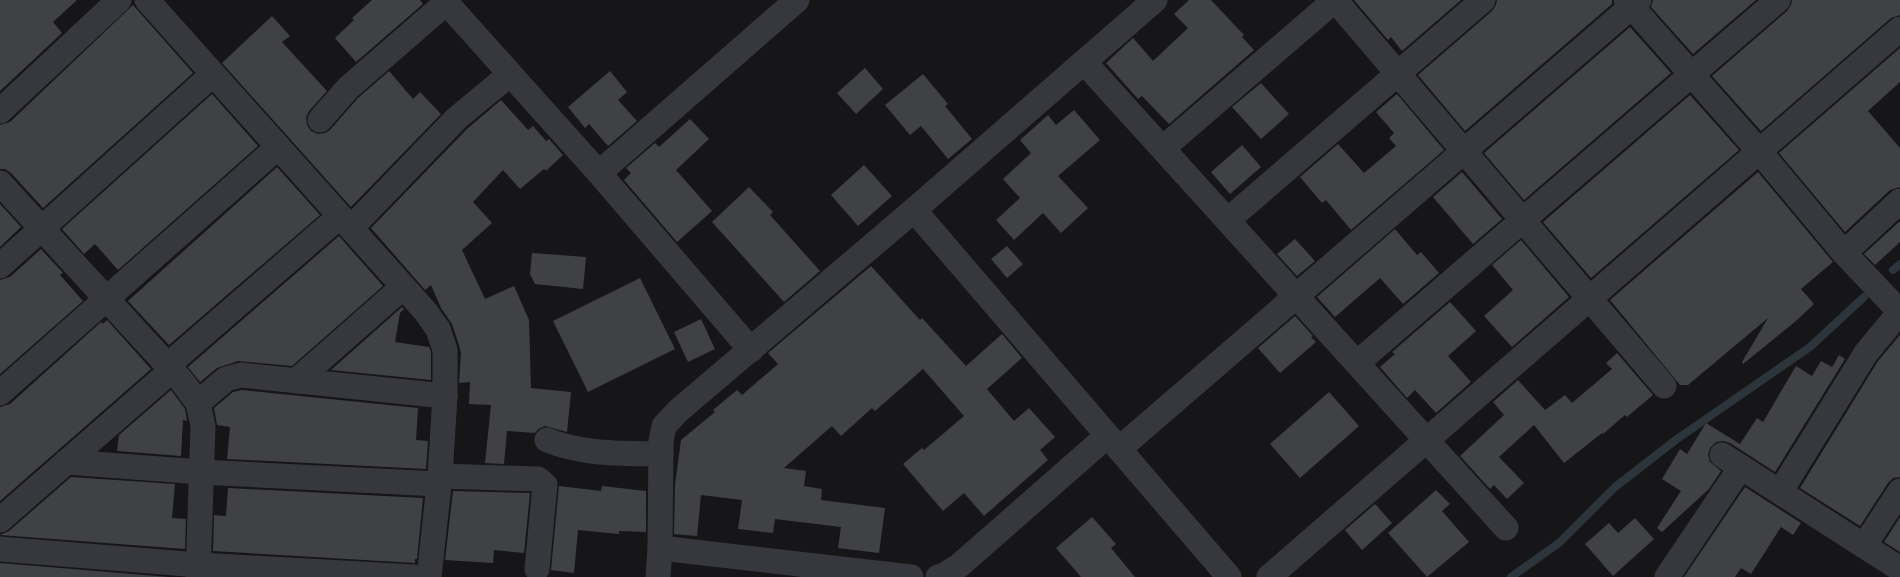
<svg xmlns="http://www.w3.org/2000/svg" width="1900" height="577" font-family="Signika,sans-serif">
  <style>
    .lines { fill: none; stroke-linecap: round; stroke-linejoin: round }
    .stream { stroke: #2c353c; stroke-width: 8 }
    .building { fill: #404145 }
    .minor { stroke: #37383d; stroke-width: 25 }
  </style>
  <rect width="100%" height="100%" fill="#161618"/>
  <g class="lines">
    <!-- stream -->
    <g class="stream">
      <polyline points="1893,270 1900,264"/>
      <polyline points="1511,577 1559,543 1615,487 1677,439 1810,347 1864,297"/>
    </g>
  </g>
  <!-- building -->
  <g class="building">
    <polygon points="0,0 77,0 53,22 62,33 0,91"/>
    <polygon points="372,0 420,0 423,4 356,62 335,38 354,20 352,18"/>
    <polygon points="1189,0 1211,0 1244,35 1242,37 1254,50 1169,124 1142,96 1138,99 1106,63 1133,38 1153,61 1188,28 1174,14"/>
    <polygon points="1354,0 1461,0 1402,51 1391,37 1388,40"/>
    <polygon points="1497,0 1612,0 1612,4 1465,131 1418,75 1492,11 1496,5"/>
    <polygon points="1653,0 1756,0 1693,54 1651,7"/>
    <polygon points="1792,0 1900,0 1900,15 1891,18 1761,131 1712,76 1787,11 1791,5"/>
    <polygon points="133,5 193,73 43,208 11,173 5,169 0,169 0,125 10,122"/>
    <polygon points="272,16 290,36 282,42 327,91 309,111 306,117 307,125 311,131 318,134 325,133 330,130 358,98 389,71 413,99 420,92 441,114 351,207 222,63"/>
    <polygon points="1630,27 1671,73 1524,200 1484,153"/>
    <polygon points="1900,48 1900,82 1868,111 1900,148 1900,187 1890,190 1845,232 1779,153"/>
    <polygon points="865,68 883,89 856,114 837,93"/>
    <polygon points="610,71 627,92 618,100 637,121 608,146 589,124 585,128 568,107"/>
    <polygon points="923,74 948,104 945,106 972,139 948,159 921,126 910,135 885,105"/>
    <polygon points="1261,83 1289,114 1261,139 1232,107"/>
    <polygon points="212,94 258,146 118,270 95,244 84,254 62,229"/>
    <polygon points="1397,94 1444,150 1351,230 1326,200 1322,203 1300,177 1338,144 1364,173 1396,146 1389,138 1394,133 1376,112"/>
    <polygon points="1690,95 1739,150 1591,278 1543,222"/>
    <polygon points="501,100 528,130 533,126 546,141 549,139 563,155 546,171 544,169 520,189 503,170 473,202 492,223 462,250 485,299 514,286 529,320 531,388 571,392 567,432 545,426 538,429 535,433 507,431 504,464 485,463 491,405 469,404 470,382 459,383 461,353 459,345 452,324 441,308 431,285 425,290 371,228 467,129"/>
    <polygon points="1074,110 1100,140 1058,176 1088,208 1061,233 1043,213 1014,240 996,220 1020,198 1003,179 1031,153 1020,140 1048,115 1056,125"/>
    <polygon points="690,119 709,139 676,170 712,211 677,242 624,180 631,173 626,168 655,143 659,147"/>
    <polygon points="1242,145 1261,167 1230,194 1211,172"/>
    <polygon points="864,165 892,196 858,226 831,195"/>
    <polygon points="277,167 320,215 169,345 128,301"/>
    <polygon points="1462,172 1502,219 1473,244 1433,197"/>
    <polygon points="1758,172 1833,262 1801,289 1814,304 1796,321 1743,364 1742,362 1768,318 1688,385 1680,385 1610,300"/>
    <polygon points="749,187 773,212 770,215 820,271 784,302 712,222"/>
    <polygon points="0,204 21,227 0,247"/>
    <polygon points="1900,221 1900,242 1875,265 1864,254"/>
    <polygon points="1395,229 1417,255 1421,252 1439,273 1403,304 1380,278 1335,317 1317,297"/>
    <polygon points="339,236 383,286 292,366 238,361 217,368 200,382 188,367"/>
    <polygon points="1295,239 1315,261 1297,276 1277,254"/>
    <polygon points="1521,240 1569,297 1512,347 1484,316 1513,290 1492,265"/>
    <polygon points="1007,246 1023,264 1007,278 991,259"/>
    <polygon points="41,249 63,273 60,275 83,301 0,374 0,280 10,277"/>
    <polygon points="532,253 586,257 583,289 535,284 530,274"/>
    <polygon points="871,266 920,320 922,318 966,366 1002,334 1022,358 987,389 1014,421 1029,408 1055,437 1040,450 1048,460 984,516 964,493 943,511 903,464 922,448 924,450 964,416 923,369 875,411 872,408 841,436 832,426 784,468 806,471 804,486 822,489 821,500 885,508 879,553 838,548 841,527 775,519 773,533 738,529 742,500 701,495 697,536 674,534 675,485 681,440 715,412 713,410 737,390 742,395 778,364 768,353"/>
    <polygon points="640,278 675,349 588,392 553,321"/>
    <polygon points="1450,302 1476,331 1448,356 1471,382 1436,413 1415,390 1407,398 1380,367 1395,354 1392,352"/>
    <polygon points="402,307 404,309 400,313 395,342 429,347 431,352 431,380 331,370"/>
    <polygon points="1295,316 1313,336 1311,337 1316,342 1280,373 1258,348"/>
    <polygon points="701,319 715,349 688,362 674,332"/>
    <polygon points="107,320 151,369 0,501 0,407 10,404 101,322 103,324"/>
    <polygon points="1900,335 1900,477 1893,478 1888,483 1860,526 1800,488 1878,361"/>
    <polygon points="1617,353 1653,395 1627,417 1625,415 1603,434 1602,433 1564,463 1534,425 1499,457 1524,483 1507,499 1494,485 1490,489 1460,456 1504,415 1493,402 1518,380 1545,410 1565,395 1572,403 1612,369 1606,363"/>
    <polygon points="1839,355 1845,359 1775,472 1730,443 1723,441 1716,442 1710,448 1708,455 1710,462 1721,471 1709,489 1662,532 1657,528 1681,491 1662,479 1680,449 1687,454 1706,423 1740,444 1757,418 1763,422 1796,366 1812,376 1821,361 1832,367"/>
    <polygon points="171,390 185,409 187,421 183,420 181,456 117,451 119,435"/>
    <polygon points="242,390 418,408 416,440 428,441 426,469 227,459 230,427 217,425 214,408 233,392"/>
    <polygon points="1329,392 1359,426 1300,478 1270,444"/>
    <polygon points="71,477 175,484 172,518 186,519 185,549 0,535 9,531"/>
    <polygon points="559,486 601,491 602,486 646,491 646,532 619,531 619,534 578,530 574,573 551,570"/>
    <polygon points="1745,487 1801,523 1793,535 1781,527 1751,574 1741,568 1735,577 1684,577"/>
    <polygon points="228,488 423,498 417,559 415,559 415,563 213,551 214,515 226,516"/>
    <polygon points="1436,490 1450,504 1442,511 1469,542 1427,577 1388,533"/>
    <polygon points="453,491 530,493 524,553 494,550 493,563 445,560"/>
    <polygon points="1375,504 1392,523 1362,550 1345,530"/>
    <polygon points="1092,517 1116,544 1111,548 1135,577 1081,577 1056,548"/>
    <polygon points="1900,517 1900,552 1884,542"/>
    <polygon points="1635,518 1654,539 1613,576 1585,544 1609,523 1618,533"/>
    <polygon points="0,563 169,577 0,577"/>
  </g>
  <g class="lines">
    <!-- minor -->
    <g class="minor">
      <polyline points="147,0 425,311 438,329 445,350 445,396 440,476 429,577"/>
      <polyline points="444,0 599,173 751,350"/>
      <polyline points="1626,0 1759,151 1844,253 1900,312"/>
      <polyline points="1084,62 1506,528"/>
      <polyline points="0,111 119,0"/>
      <polyline points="320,120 348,88 447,2"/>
      <polyline points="1163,148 1335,0 1664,386"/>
      <polyline points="599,173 797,0"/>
      <polyline points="0,183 181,380 198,403 203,426 198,577"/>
      <polyline points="914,210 1229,577"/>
      <polyline points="1228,220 1483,0"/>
      <polyline points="351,228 457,118 510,74"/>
      <polyline points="1844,253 1900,201"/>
      <polyline points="0,266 213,74"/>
      <polyline points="1357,363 1778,0"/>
      <polyline points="168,365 340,216"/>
      <polyline points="296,381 403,287"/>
      <polyline points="0,393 278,147"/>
      <polyline points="198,403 226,379 241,375 445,396"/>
      <path d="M547,440C584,455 622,453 661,454"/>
      <polyline points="1119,449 1639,0"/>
      <polyline points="1722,455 1900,569"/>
      <polyline points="66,462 201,472 439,484"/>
      <polyline points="440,476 538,479 545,485 537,569"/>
      <polyline points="1780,492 1866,353 1900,312"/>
      <polyline points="0,520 172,370"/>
      <polyline points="1864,546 1900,491"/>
      <polyline points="660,548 911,577"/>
      <polyline points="0,549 199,565 414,577"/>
      <polyline points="658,577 660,548 661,441 664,426 678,411 914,210 1155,0"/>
      <polyline points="938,577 944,575 960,565 1107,436"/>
      <polyline points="1269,577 1900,29"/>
      <polyline points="1667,577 1741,467"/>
    </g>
  </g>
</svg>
